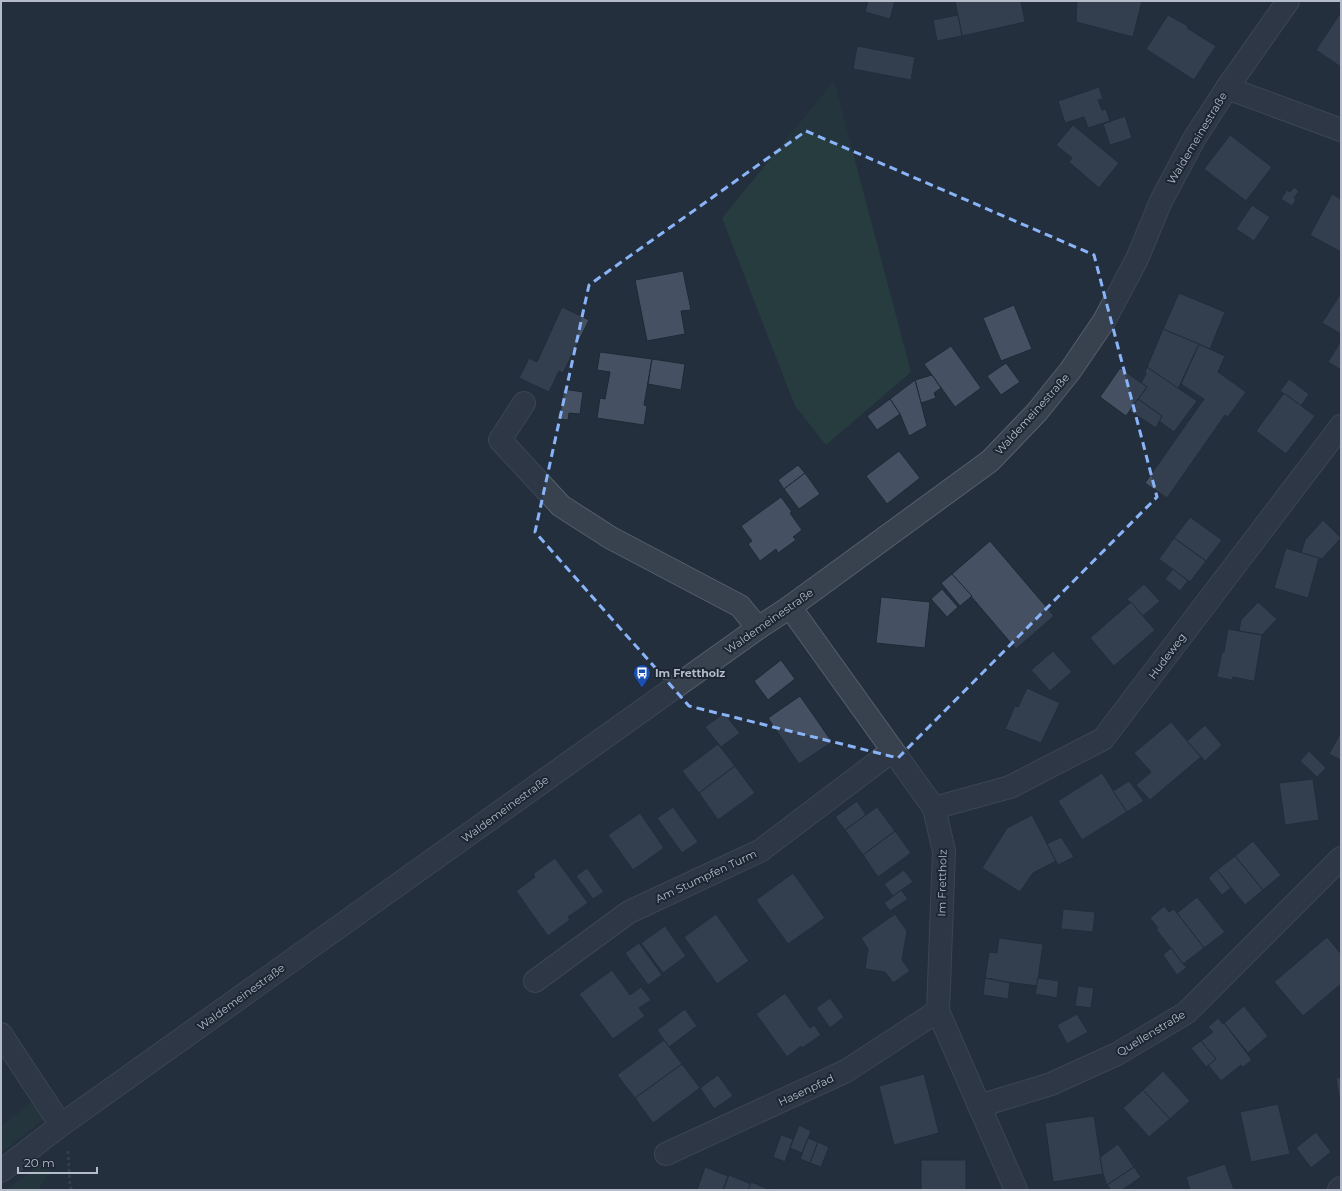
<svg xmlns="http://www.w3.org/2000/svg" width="1342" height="1191" font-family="Montserrat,sans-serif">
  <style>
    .green { fill: #263c3f }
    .building { fill: #455162; stroke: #1f2835 }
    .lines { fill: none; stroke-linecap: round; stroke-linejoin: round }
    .minor-casing { stroke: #565f6c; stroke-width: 24 }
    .path { stroke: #44595c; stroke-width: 2.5; stroke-dasharray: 3 3; stroke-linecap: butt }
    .minor { stroke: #38414e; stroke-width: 22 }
    .marked { fill: none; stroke: #8ab4f8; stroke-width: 3; stroke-dasharray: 8 5; stroke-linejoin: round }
    .labels { text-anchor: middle; stroke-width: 4; stroke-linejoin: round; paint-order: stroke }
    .street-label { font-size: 11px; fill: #b4bcc9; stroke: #1d2633 }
    .poi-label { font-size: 11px; font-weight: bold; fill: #b4bcc9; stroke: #1d2633; text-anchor: start }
  </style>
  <rect width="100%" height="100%" fill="#242f3e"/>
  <!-- green -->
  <g class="green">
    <polygon points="834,81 911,372 826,445 795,406 722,218"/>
    <polygon points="32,1102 44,1119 1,1153 1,1126"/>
    <polygon points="44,1161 51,1172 37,1190 6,1190"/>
  </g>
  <!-- building -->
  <g class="building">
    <polygon points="868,1 895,1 890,19 865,12"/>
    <polygon points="955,1 1021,1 1025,22 962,36"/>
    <polygon points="1077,1 1142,1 1133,37 1076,22"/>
    <polygon points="1341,12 1341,67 1316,50"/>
    <polygon points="958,15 962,36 937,41 933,20"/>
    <polygon points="1168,15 1188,26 1187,28 1216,46 1194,80 1146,49"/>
    <polygon points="857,46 915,57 911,80 853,69"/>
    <polygon points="1099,87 1103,99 1098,100 1102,110 1106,109 1110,121 1088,128 1084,117 1065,123 1058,101"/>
    <polygon points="1125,116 1132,138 1110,145 1103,124"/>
    <polygon points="1073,125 1119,163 1099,188 1069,162 1072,158 1056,145"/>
    <polygon points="1230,135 1272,167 1246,201 1204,169"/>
    <polygon points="1294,187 1299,191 1294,198 1296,200 1292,206 1281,199 1287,190 1290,192"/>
    <polygon points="1332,194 1341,199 1341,252 1310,235"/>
    <polygon points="1252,205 1270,217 1254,241 1236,229"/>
    <polygon points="683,271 691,310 681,311 685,334 647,341 635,280"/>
    <polygon points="1179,293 1225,312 1210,349 1163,329"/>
    <polygon points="1341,293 1341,334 1322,323"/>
    <polygon points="1014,305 1032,349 1001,361 983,318"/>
    <polygon points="562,307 589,320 563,373 559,371 549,392 519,378 529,358 537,362"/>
    <polygon points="1163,329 1199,344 1178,389 1147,367"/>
    <polygon points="1341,341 1341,370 1328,362"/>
    <polygon points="1199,344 1225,356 1218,372 1246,392 1228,417 1225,415 1167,498 1145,483 1204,399 1181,384"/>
    <polygon points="951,346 981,388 955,407 924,364"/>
    <polygon points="600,352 652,359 644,405 647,406 644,425 597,418 600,398 605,399 610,372 597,370"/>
    <polygon points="652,359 685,364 681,390 648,384"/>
    <polygon points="1006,363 1020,382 1001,395 987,376"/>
    <polygon points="1147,367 1197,401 1174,432 1159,421 1162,416 1138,399 1147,387 1141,383 1146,374 1145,372"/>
    <polygon points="1120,368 1147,387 1126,416 1100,397"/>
    <polygon points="932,375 941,388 934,393 936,398 921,403 915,380"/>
    <polygon points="1289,379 1309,394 1301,406 1280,391"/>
    <polygon points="915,380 927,426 909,436 900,414 890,399"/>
    <polygon points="563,389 583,392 580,414 569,413 568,420 559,419"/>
    <polygon points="1284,393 1315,416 1286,454 1256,431"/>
    <polygon points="890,399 900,414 877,430 867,416"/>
    <polygon points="1138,399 1162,416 1156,428 1130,411"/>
    <polygon points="899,451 920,478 887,504 866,476"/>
    <polygon points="798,465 805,473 784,489 778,480"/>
    <polygon points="805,473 820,494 799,509 784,489"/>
    <polygon points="781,497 792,512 790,513 802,530 793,537 796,540 778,553 776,549 760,561 748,544 752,541 741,526"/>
    <polygon points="1190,517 1222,540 1206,561 1174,538"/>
    <polygon points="1323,520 1341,538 1322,559 1301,553 1305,540"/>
    <polygon points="1174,538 1206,561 1190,582 1159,559"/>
    <polygon points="990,541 1054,616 1016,649 952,574"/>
    <polygon points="1286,548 1319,558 1308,598 1274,588"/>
    <polygon points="1173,569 1188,581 1180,591 1165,579"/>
    <polygon points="952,574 972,596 960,606 941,583"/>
    <polygon points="1144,584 1160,601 1143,616 1127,599"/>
    <polygon points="942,589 958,607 947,617 931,599"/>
    <polygon points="881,597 930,602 925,648 876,643"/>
    <polygon points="1131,602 1155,630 1114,666 1090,638"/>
    <polygon points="1258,602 1277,619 1262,635 1239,631 1241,620"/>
    <polygon points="1228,629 1262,635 1254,684 1253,681 1233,677 1232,680 1217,677 1222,652 1224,652"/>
    <polygon points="1053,651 1072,672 1050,691 1031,670"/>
    <polygon points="781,660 795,679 768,700 754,681"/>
    <polygon points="1027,688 1060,703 1041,743 1005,729 1015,706 1018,707"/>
    <polygon points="800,696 832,742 799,764 768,718"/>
    <polygon points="724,713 740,733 721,747 705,727"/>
    <polygon points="1171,722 1201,757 1150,800 1136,785 1151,772 1134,753"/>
    <polygon points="1205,725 1222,745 1205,761 1187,741"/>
    <polygon points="1341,732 1341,760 1329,754"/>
    <polygon points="718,744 735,766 699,793 682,771"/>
    <polygon points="1309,751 1326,768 1317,777 1300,761"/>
    <polygon points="735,766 755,793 718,820 699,793"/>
    <polygon points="1102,773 1127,812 1082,840 1058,801"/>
    <polygon points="1313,779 1319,820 1285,825 1279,783"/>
    <polygon points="1129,781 1144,801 1127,812 1113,791"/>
    <polygon points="857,801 866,815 845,830 835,817"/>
    <polygon points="673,807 698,842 682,853 657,818"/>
    <polygon points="877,807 895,831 863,855 845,830"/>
    <polygon points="640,813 664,848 633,870 608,835"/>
    <polygon points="1032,815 1056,861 1033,873 1020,892 982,868 1007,828"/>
    <polygon points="895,831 911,853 878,877 863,855"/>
    <polygon points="1061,837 1074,857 1058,865 1047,844"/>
    <polygon points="1253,841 1281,875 1263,890 1235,856"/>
    <polygon points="1235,856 1263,890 1245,905 1217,870"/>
    <polygon points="555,858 588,903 568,917 570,920 548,936 516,891 535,877 533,874"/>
    <polygon points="587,868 604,892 593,899 576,876"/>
    <polygon points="904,870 913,882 893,896 884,884"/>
    <polygon points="1217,870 1231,888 1222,895 1208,878"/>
    <polygon points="793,873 825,918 788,944 756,900"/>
    <polygon points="901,890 908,899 890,911 884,903"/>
    <polygon points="1197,897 1225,932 1204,948 1177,913"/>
    <polygon points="1164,906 1169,912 1174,909 1204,948 1183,964 1156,929 1158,928 1150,918"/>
    <polygon points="1063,909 1095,912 1093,932 1061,929"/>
    <polygon points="716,914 749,961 717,984 684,937"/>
    <polygon points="895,914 907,931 902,960 910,971 893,983 885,972 865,969 868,949 861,938"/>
    <polygon points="665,926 686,956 663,973 641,943"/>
    <polygon points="1327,937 1341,954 1341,984 1303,1016 1274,982"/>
    <polygon points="999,938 1043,944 1037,986 993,980 993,979 985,978 989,952 997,953"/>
    <polygon points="639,943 662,975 648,985 625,953"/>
    <polygon points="1171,948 1183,964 1187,967 1177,975 1163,955"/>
    <polygon points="612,970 630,995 641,987 651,1000 639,1008 645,1016 613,1039 579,994"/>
    <polygon points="985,978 1010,983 1008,999 983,995"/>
    <polygon points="1038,978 1059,981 1057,998 1035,994"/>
    <polygon points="1078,986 1094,988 1091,1008 1075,1006"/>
    <polygon points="785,993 810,1028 814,1025 821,1035 802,1048 801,1046 787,1057 756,1014"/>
    <polygon points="830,998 844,1017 830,1028 816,1008"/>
    <polygon points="1244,1006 1268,1036 1248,1053 1224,1023"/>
    <polygon points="685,1009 697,1026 669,1047 657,1030"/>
    <polygon points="1077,1014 1088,1032 1067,1044 1057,1025"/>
    <polygon points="1218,1018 1223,1024 1224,1023 1252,1060 1243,1067 1241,1065 1221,1081 1208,1065 1216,1059 1201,1041 1213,1032 1208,1027"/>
    <polygon points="664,1040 682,1064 635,1098 617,1075"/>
    <polygon points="1202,1040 1201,1041 1216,1059 1206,1067 1191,1048"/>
    <polygon points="682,1064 700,1088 653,1123 635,1098"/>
    <polygon points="1163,1071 1190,1101 1170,1119 1143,1090"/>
    <polygon points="924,1074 939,1133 894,1145 879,1086"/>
    <polygon points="718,1075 733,1096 714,1109 700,1088"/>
    <polygon points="1341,1077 1341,1109 1336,1078"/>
    <polygon points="1143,1090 1170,1119 1150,1136 1150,1138 1123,1108"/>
    <polygon points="1278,1104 1290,1154 1251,1162 1240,1112"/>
    <polygon points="1094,1116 1103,1174 1053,1182 1045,1123"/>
    <polygon points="799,1125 811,1131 802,1153 790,1148"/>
    <polygon points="1316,1132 1331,1152 1311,1168 1296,1148"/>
    <polygon points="781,1135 793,1139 785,1162 773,1157"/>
    <polygon points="808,1138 818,1142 810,1163 800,1159"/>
    <polygon points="818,1142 829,1147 821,1167 810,1163"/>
    <polygon points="1118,1144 1134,1167 1107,1185 1103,1174 1100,1157"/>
    <rect x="921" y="1160" width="45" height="30"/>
    <polygon points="1225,1164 1234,1190 1190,1190 1186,1177"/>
    <polygon points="705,1167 728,1176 723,1190 697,1190"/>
    <polygon points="1134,1167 1141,1177 1122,1190 1111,1190 1107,1185"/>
    <polygon points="729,1175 751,1184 748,1190 723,1190"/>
    <polygon points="751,1182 771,1190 748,1190"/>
  </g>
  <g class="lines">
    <!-- minor casing -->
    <g class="minor-casing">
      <g id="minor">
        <polyline points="1227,88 1341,130"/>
        <polyline points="524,403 500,440 561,506 611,538 740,606 758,628"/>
        <polyline points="790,607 934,808 944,851 938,1011 1016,1190"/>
        <polyline points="934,808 1010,787 1103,739 1341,426"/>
        <polyline points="535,981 629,912 760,851 892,751"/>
        <polyline points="1,1034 61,1125"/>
        <polyline points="979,1106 1051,1084 1117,1054 1186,1013 1341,858"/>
        <polyline points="666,1154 846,1071 938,1011"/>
        <polyline points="1,1171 61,1125 758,628 790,607 990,461 1037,412 1070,371 1104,321 1137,259 1161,201 1194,139 1227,88 1288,1"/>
        <polyline points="1339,1190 1341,1188"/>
      </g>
    </g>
    <!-- path -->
    <polyline class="path" points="68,1151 70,1186 72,1190"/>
    <!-- minor -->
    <use href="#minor" class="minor"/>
  </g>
  <!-- marked area -->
  <path d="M0 0H1342V1191H0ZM806,131L1094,255L1157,497L898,758L689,706L535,532L589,285Z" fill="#242f3e" fill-opacity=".55" fill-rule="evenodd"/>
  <path class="marked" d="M806,131L1094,255L1157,497L898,758L689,706L535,532L589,285Z"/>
  <!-- icons -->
  <defs>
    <g id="bus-pin" transform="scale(0.9)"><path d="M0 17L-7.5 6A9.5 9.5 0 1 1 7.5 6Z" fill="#1a4fb4" stroke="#1d2633"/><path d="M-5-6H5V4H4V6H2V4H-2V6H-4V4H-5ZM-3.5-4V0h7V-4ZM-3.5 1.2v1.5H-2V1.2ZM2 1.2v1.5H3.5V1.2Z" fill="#fff"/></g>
  </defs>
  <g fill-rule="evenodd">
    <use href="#bus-pin" x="642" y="673"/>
  </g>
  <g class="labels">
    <!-- street labels -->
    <g class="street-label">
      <text transform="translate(1197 138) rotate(-59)" y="4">Waldemeinestraße</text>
      <text transform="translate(1032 414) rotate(-48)" y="4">Waldemeinestraße</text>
      <text transform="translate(769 621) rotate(-35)" y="4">Waldemeinestraße</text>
      <text transform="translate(1167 656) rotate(-53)" y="4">Hudeweg</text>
      <text transform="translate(505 809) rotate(-36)" y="4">Waldemeinestraße</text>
      <text transform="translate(706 876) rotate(-25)" y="4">Am Stumpfen Turm</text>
      <text transform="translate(942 883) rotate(-89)" y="4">Im Frettholz</text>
      <text transform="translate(241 997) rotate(-36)" y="4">Waldemeinestraße</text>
      <text transform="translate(1151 1033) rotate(-31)" y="4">Quellenstraße</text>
      <text transform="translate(806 1090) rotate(-25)" y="4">Hasenpfad</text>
    </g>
    <!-- poi labels -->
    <g class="poi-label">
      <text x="655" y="677">Im Frettholz</text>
    </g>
  </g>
  <!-- border -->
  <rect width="1342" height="1191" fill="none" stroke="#b4bcc9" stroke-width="4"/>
  <!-- scale -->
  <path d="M18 1167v6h79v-6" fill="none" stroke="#b4bcc9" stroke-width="2"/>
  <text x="24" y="1167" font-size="12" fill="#b4bcc9" stroke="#1d2633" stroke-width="3" paint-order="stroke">20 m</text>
</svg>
